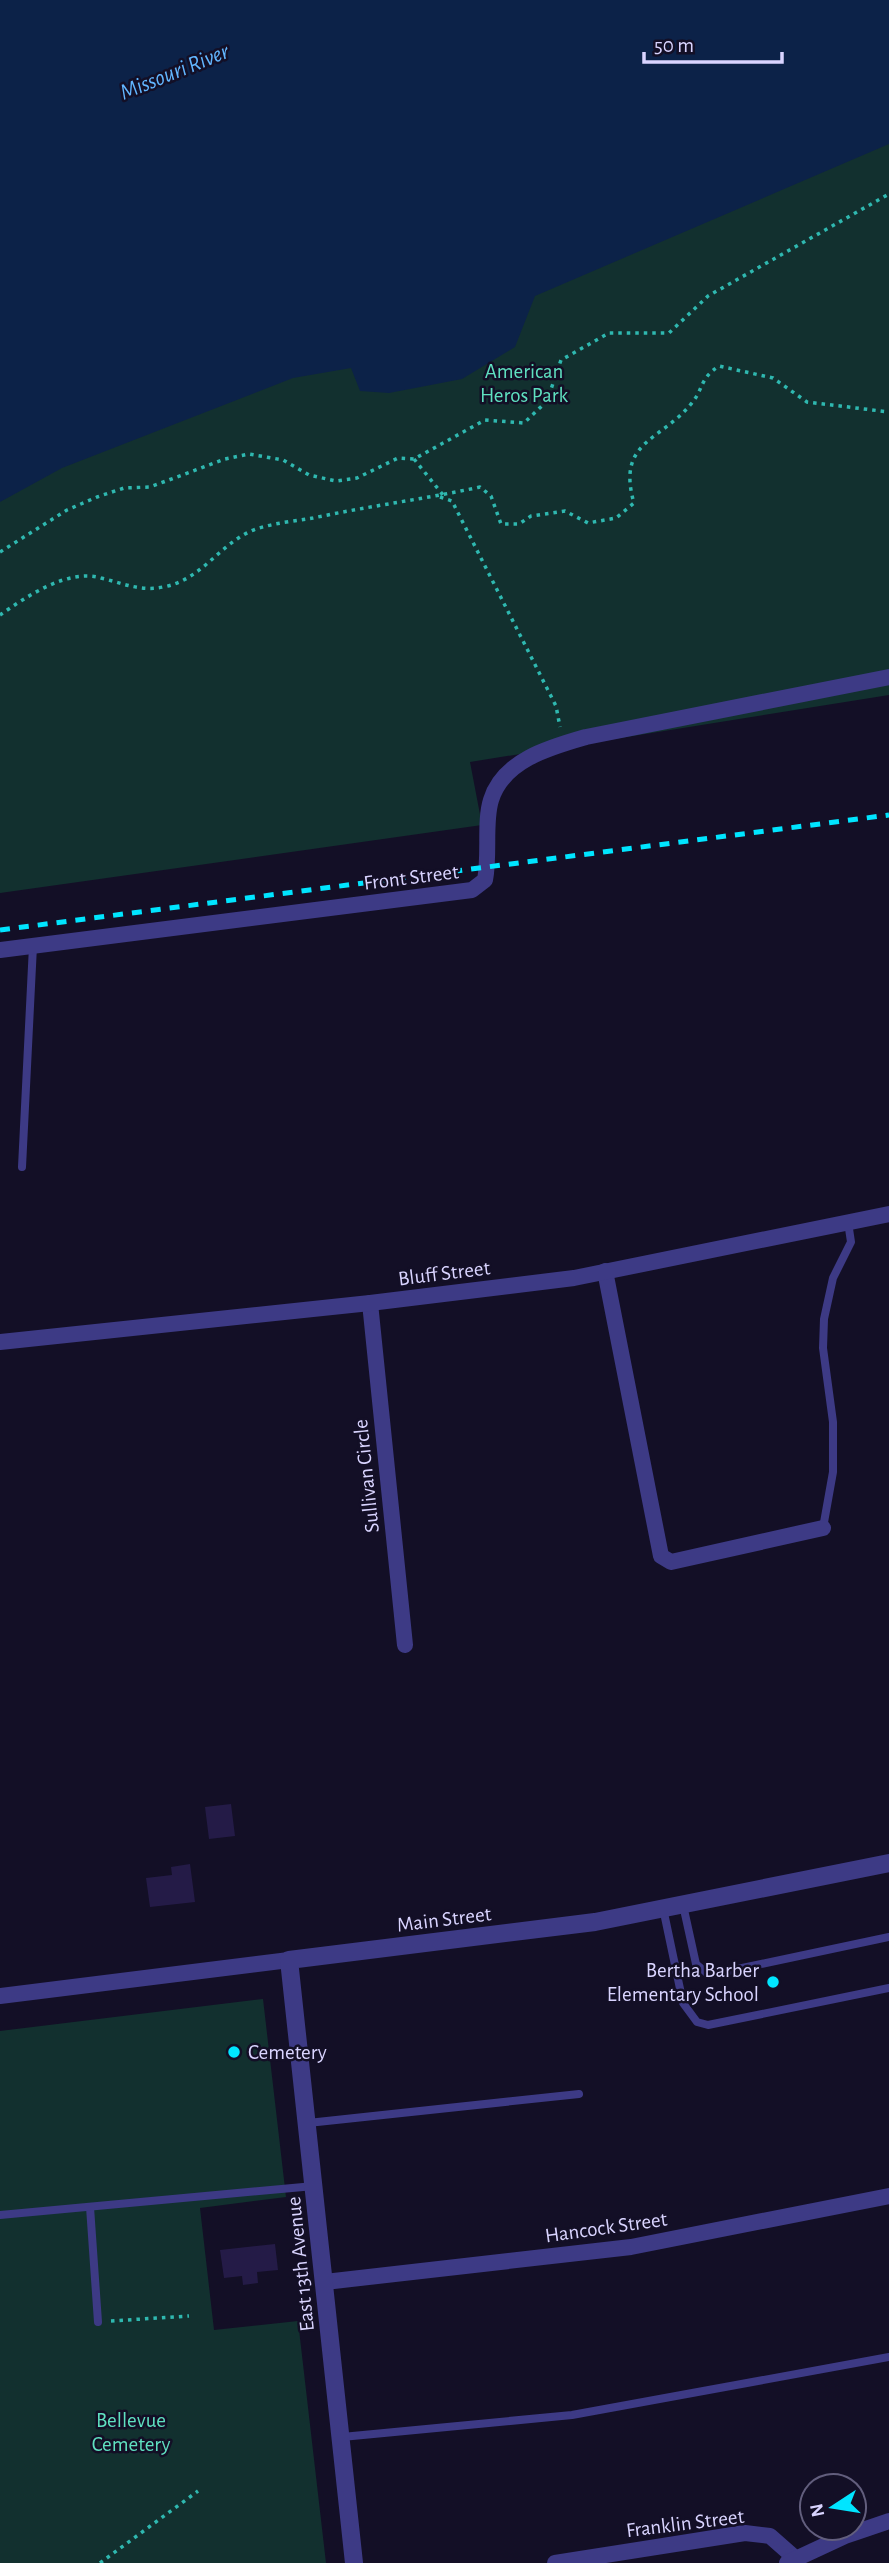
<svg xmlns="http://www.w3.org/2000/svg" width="889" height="2563" font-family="'Alegreya Sans',sans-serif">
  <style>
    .green { fill: #12302f }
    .water { fill: #0c2248 }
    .building { fill: #241b47 }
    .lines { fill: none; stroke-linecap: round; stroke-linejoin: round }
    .path { stroke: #2fb8b0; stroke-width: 3.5; stroke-dasharray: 3.5 5; stroke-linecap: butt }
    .service { stroke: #3d3a85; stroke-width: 8 }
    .minor { stroke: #3d3a85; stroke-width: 16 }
    .tertiary { stroke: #3d3a85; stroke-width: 18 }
    .rail { stroke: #00e5ff; stroke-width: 5; stroke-dasharray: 10 9; stroke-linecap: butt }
    .poi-dot { fill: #00e5ff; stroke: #130f26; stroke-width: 2.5 }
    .labels { text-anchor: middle; stroke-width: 5; stroke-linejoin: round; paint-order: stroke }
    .park-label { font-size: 21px; fill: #5fe0c0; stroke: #130f26 }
    .street-label { font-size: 21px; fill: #d9d4ff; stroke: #130f26 }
    .poi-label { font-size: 21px; fill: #d9d4ff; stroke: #130f26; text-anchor: end }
    .water-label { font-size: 23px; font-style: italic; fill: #62b6ff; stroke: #130f26 }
  </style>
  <rect width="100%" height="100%" fill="#130f26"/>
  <!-- green -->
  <g class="green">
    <polygon points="889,0 889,695 470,762 482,825 0,893 0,427"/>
    <polygon points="263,1999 286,2197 200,2208 214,2330 298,2321 326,2563 0,2563 0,2031"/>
  </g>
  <!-- water -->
  <polygon class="water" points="0,0 889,0 889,144 535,296 515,347 462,379 389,393 360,391 351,368 293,378 62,468 0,502"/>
  <!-- building -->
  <g class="building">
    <polygon points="231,1804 235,1836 209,1839 205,1807"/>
    <polygon points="190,1864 195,1902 150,1907 146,1878 172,1875 171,1867"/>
    <polygon points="275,2244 278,2270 257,2272 258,2283 243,2285 242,2276 224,2278 220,2250"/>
  </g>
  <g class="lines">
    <!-- path -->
    <g class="path">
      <polyline points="414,459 443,495"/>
      <polyline points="440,497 452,501 556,706 560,727"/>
      <polyline points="0,552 67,510 97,497 124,488 150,487 225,459 249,454 283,460 309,475 336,481 357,478 398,458 414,459 485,420 524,423 547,401 561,360 609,333 669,333 708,296 889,194"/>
      <path d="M0,615C26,597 68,568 101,578C122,583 141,592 163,587C203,580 220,542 256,529C274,523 295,521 313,518C369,506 425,499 480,487L491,496L501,524H519L531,516L565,511L588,523L616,518L634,503C616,441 661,441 691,404C704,389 699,379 719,366L773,378L807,402L889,412"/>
      <polyline points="111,2321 189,2316"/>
      <polyline points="100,2563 198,2491"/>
    </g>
    <!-- service -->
    <g class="service">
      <polyline points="22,1167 33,946"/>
      <polyline points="823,1528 833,1472 833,1422 823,1348 824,1319 833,1278 851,1242 848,1222"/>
      <polyline points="683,1905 696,1964 709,1975 889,1937"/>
      <polyline points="663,1908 683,2003 697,2022 708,2025 889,1988"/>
      <polyline points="308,2123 579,2094"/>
      <polyline points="90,2207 98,2322"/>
      <polyline points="0,2215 314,2186"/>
      <polyline points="342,2437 572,2415 889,2357"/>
    </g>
    <!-- minor -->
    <g class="minor">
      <path d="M0,950L472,890L485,880C490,855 484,822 491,800C503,760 551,747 586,737L889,677"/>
      <polyline points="605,1271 661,1556 671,1562 823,1528"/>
      <polyline points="370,1303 405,1645"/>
      <polyline points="0,1342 370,1303 574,1278 889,1214"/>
      <polyline points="0,1996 289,1960"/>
      <polyline points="325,2282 631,2247 889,2196"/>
      <polyline points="555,2563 745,2533 770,2536 795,2558"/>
      <polyline points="787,2563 845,2536 889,2521"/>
    </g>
    <!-- tertiary -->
    <polyline class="tertiary" points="354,2563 289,1960 595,1922 889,1863"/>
    <!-- rail -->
    <polyline class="rail" points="0,930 889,815"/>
  </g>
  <!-- markers -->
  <g class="poi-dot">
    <circle cx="773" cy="1982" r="7"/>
    <circle cx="234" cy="2052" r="7"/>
  </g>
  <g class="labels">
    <!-- park labels -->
    <g class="park-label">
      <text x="524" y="378">American<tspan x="524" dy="24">Heros Park</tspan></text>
      <text x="131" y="2427">Bellevue<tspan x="131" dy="24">Cemetery</tspan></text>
    </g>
    <!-- street labels -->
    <g class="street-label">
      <text transform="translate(411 877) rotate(-7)" y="7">Front Street</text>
      <text transform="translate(444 1273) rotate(-7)" y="7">Bluff Street</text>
      <text transform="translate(366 1476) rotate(-96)" y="7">Sullivan Circle</text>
      <text transform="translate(444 1919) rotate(-7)" y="7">Main Street</text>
      <text transform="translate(606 2227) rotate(-8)" y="7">Hancock Street</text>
      <text transform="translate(300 2264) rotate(-96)" y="7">East 13th Avenue</text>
      <text transform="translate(685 2523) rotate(-7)" y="7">Franklin Street</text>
    </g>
    <!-- poi labels -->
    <g class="poi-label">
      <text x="759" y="1977">Bertha Barber<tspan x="759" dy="24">Elementary School</tspan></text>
      <text x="248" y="2059" text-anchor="start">Cemetery</text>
    </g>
    <!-- water labels -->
    <g class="water-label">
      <text transform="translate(174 71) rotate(-22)" y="8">Missouri River</text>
    </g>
  </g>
  <!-- north arrow -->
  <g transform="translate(833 2507) rotate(258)"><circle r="33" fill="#130f26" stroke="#625e7d" stroke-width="2"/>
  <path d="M0-5L12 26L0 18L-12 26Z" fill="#00e5ff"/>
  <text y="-10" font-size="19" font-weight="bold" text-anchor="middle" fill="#d9d4ff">N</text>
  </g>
  <!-- scale -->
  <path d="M644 52v10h138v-10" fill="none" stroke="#d9d4ff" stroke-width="3.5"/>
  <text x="654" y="52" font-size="21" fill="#d9d4ff" stroke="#130f26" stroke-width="5" paint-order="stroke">50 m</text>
</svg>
